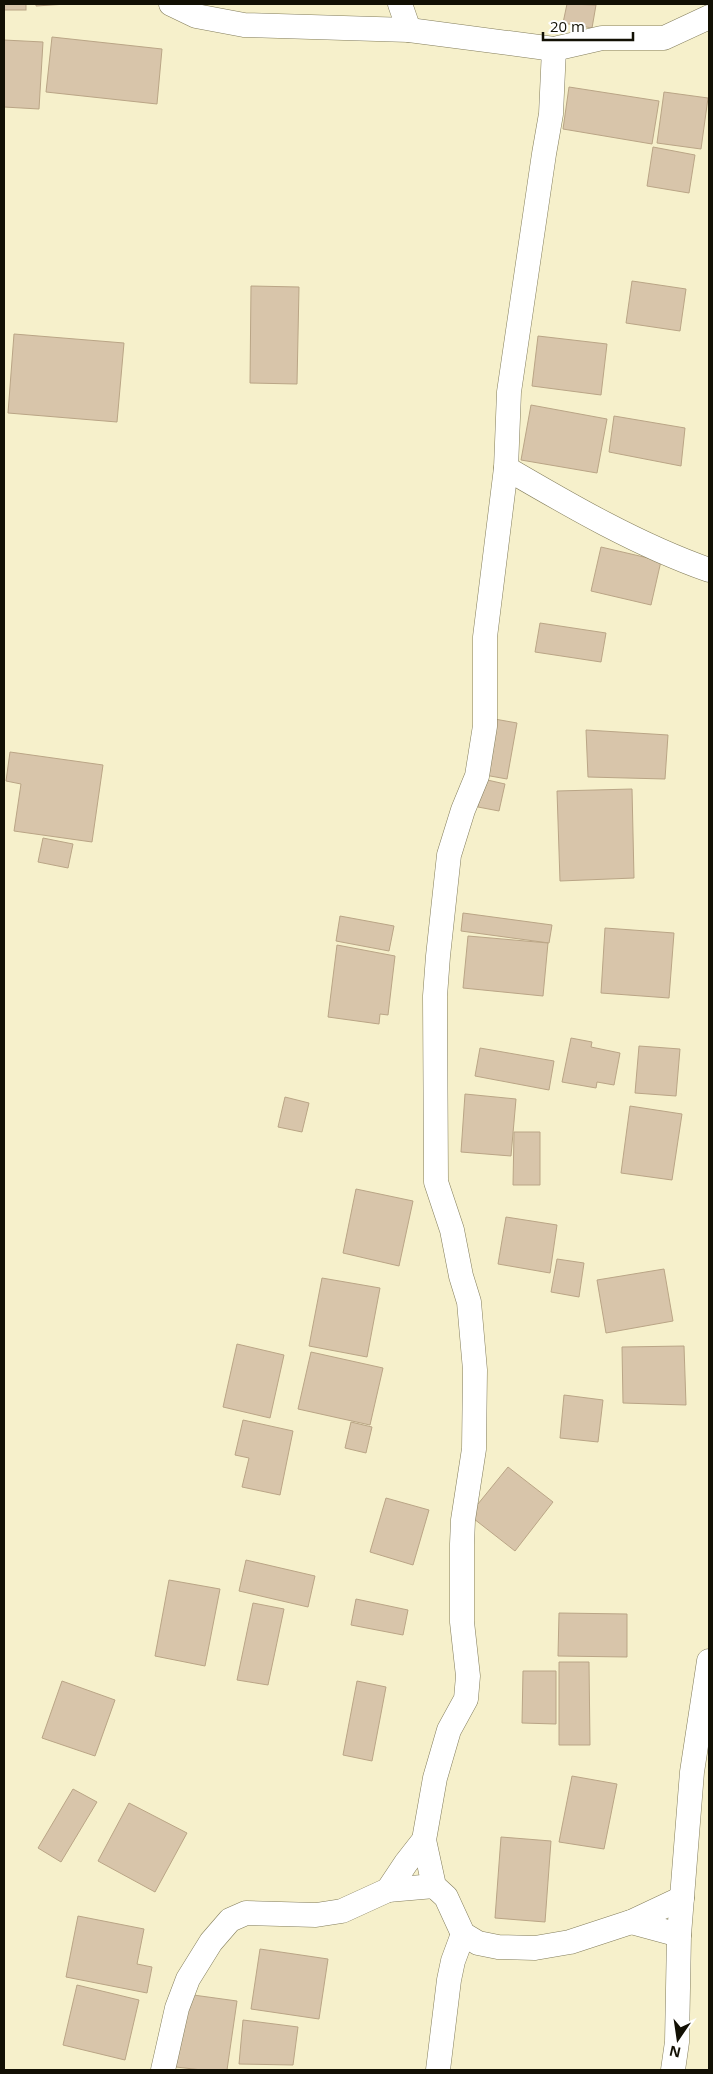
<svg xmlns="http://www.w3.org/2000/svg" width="713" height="2074" font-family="'Open Sans',sans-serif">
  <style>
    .building { fill: #d8c5aa; stroke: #baa586 }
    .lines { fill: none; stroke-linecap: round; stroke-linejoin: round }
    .street-casing { stroke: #837d5b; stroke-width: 25 }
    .street { stroke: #fff; stroke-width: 24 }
  </style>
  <rect width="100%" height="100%" fill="#f6f0cb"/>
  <!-- building -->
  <g class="building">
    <rect x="4" y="4" width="22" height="6"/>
    <polygon points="36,4 67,4 36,6"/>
    <polygon points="567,4 596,5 592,28 563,23"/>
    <polygon points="52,37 162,49 157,104 46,92"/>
    <polygon points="4,40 43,42 39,109 4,107"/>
    <polygon points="569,87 659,101 652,144 563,129"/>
    <polygon points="664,92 708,98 701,149 657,143"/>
    <polygon points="653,147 695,155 689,193 647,186"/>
    <polygon points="632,281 686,289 680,331 626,323"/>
    <polygon points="251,286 299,287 297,384 250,383"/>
    <polygon points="14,334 124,343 117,422 8,413"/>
    <polygon points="538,336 607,344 601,395 532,386"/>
    <polygon points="531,405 607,419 597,473 521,460"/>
    <polygon points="614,416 685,428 681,466 609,452"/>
    <polygon points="601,547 661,561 651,605 591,591"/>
    <polygon points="540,623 606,633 601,662 535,652"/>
    <polygon points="489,718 517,723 507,779 479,774"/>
    <polygon points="586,730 668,735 665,779 588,777"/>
    <polygon points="10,752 103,765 92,842 14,831 21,784 6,781"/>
    <polygon points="483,779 505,784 499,811 478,807"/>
    <polygon points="632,789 634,878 560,881 557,791"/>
    <polygon points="43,838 73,844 68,868 38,862"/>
    <polygon points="463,913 552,925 549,943 461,931"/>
    <polygon points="340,916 394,926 389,951 336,941"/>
    <polygon points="605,928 674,933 669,998 601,993"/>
    <polygon points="468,936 548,943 543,996 463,988"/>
    <polygon points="337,945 395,956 388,1015 380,1014 379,1024 328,1017"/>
    <polygon points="571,1038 592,1042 591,1047 620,1053 614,1085 597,1082 596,1088 562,1082"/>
    <polygon points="639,1046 680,1049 676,1096 635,1093"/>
    <polygon points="480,1048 554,1061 549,1090 475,1076"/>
    <polygon points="465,1094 516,1099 511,1156 461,1152"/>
    <polygon points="285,1097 309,1103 302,1132 278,1127"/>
    <polygon points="630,1106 682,1114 672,1180 621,1173"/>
    <polygon points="514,1132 540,1132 540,1185 513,1185"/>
    <polygon points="356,1189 413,1201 399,1266 343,1253"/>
    <polygon points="506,1217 557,1225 550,1273 498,1264"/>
    <polygon points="557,1259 584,1263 579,1297 551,1292"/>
    <polygon points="664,1269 673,1321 606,1333 597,1280"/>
    <polygon points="322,1278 380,1288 367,1357 309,1346"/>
    <polygon points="237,1344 284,1355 270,1418 223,1407"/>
    <polygon points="684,1346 686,1405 623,1403 622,1347"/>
    <polygon points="311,1352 383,1368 370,1425 298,1409"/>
    <polygon points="564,1395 603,1400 598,1442 560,1438"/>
    <polygon points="243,1420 293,1431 280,1495 242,1487 249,1458 235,1455"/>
    <polygon points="351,1422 372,1427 366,1453 345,1448"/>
    <polygon points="508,1467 553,1502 515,1551 469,1515"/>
    <polygon points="386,1498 429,1510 413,1565 370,1552"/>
    <polygon points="246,1560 315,1576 308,1607 239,1591"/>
    <polygon points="169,1580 220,1589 205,1666 155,1656"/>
    <polygon points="356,1599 408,1610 403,1635 351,1625"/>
    <polygon points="253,1603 284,1609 268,1685 237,1680"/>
    <polygon points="559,1613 627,1614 627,1657 558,1656"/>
    <polygon points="559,1662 589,1662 590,1745 559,1745"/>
    <polygon points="523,1671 556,1671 556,1724 522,1723"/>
    <polygon points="62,1681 115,1700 95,1756 42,1738"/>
    <polygon points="357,1681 386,1687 372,1761 343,1755"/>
    <polygon points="572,1776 617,1784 604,1849 559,1842"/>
    <polygon points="73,1789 97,1802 61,1862 38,1848"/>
    <polygon points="129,1803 187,1833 155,1892 98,1861"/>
    <polygon points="501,1837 551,1841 545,1922 495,1918"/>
    <polygon points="78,1916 144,1929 137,1964 152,1967 147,1993 66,1977"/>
    <polygon points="260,1949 328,1959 319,2019 251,2009"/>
    <polygon points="77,1985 139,2000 125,2060 63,2045"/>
    <polygon points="186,1994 237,2001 227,2070 202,2070 176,2067"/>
    <polygon points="243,2020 298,2027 293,2065 239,2064"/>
  </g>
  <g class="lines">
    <!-- street casing -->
    <g class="street-casing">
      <g id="street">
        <polyline points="171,4 196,16 244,25 409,30 554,49 602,38 664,38 709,17"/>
        <polyline points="400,4 409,30"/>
        <path d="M506,468C571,506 638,545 709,570"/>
        <polyline points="424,1840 434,1886 446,1897 463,1934 478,1943 498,1947 535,1948 570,1942 631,1922 682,1898"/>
        <polyline points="388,1890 434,1886"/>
        <polyline points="631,1922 679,1935"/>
        <polyline points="163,2070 177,2008 188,1979 211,1942 230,1920 246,1913 316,1915 342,1911 388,1890 406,1863 424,1840 435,1778 449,1730 466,1699 468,1676 462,1622 462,1544 463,1520 474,1449 475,1370 469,1302 461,1276 452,1230 436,1182 435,996 438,956 449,855 463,810 477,776 485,726 485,637 506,468 509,392 544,154 551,114 554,49"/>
        <polyline points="438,2070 449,1980 453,1961 463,1934"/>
        <polyline points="673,2070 677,2042 679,1935 692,1772 709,1661"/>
      </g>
    </g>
    <!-- street -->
    <use href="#street" class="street"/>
  </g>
  <!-- border -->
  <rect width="713" height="2074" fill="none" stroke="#121004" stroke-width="10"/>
  <!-- north arrow -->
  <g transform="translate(678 2039) rotate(193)" stroke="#ffffff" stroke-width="4" paint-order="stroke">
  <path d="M0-4L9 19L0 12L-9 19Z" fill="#121004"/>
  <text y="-8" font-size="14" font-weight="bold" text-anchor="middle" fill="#121004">N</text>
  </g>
  <!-- scale -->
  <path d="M543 32v8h90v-8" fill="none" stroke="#121004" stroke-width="2.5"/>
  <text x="550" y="32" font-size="15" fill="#121004" stroke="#ffffff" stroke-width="4" paint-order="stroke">20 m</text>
</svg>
